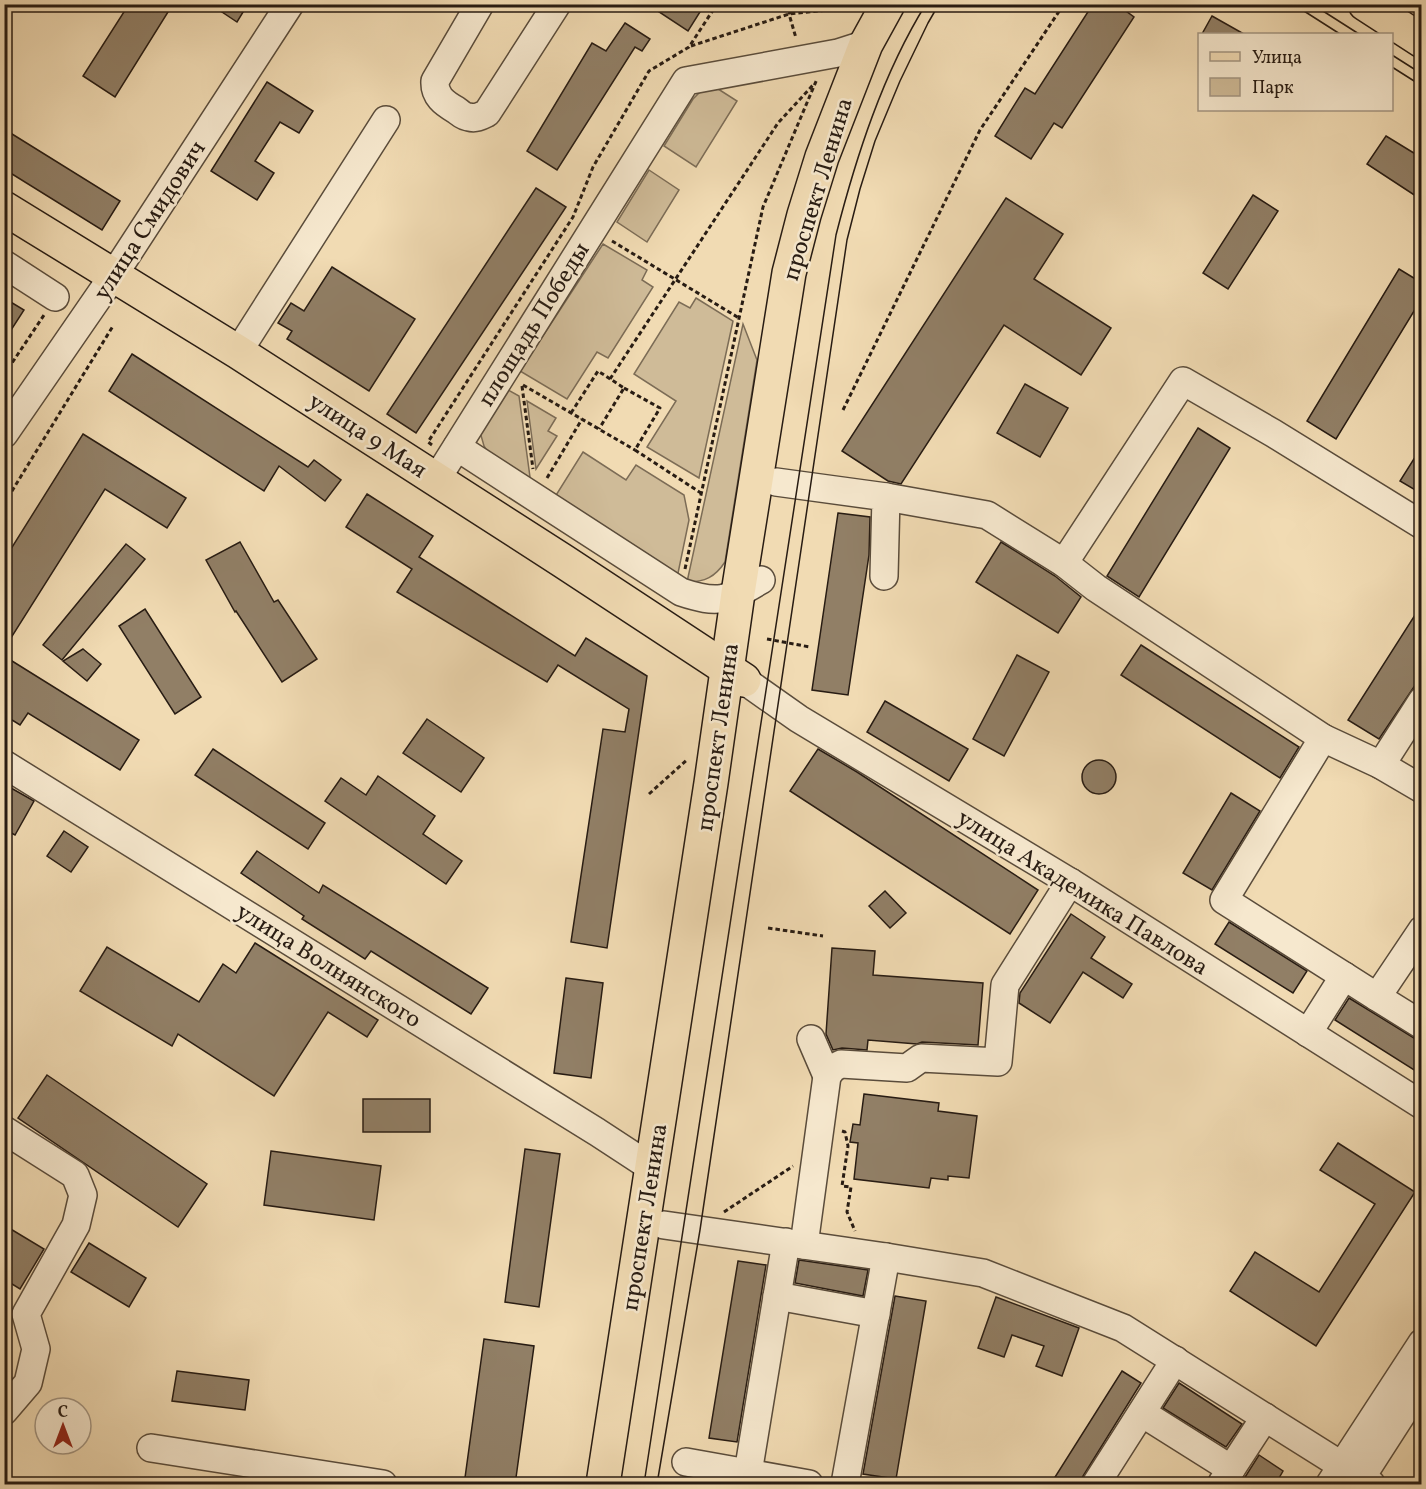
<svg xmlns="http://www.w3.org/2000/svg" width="1426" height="1489" font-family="Vollkorn,serif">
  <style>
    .green { fill: #cfbb98; stroke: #7c6c56; stroke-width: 1.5 }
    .building { fill: #917f66; stroke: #281c13; stroke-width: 1.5 }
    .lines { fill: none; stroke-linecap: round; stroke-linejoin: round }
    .minor-casing { stroke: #5a4c3b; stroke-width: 30 }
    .major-casing { stroke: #281c13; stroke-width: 36 }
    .path { stroke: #281c13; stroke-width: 3; stroke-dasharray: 4.5 3; stroke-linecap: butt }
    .minor { stroke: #f6e8ce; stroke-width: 27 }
    .major { stroke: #f1dbb3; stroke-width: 33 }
    .tram { stroke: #281c13; stroke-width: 1.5 }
    .labels { text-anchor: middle; stroke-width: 5; stroke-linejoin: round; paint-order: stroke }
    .street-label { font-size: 24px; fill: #281c13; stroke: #f6e8ce }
  </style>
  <rect width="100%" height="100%" fill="#f1dbb3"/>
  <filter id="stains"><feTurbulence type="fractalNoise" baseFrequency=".00333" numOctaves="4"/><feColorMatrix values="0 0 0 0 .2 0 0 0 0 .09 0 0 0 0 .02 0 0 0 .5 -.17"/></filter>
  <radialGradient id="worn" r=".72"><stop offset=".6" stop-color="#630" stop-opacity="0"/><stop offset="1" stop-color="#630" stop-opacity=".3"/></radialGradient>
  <!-- green -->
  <g class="green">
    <polygon points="715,87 737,101 696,167 664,146 693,99 700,92"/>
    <polygon points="649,170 679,190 647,242 617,222"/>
    <polygon points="603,244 647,270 642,280 653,287 608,358 597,352 567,399 520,371"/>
    <polygon points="696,298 733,321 699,478 647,447 676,401 634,374 679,302 690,308"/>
    <path d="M743,324L757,360L725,562C715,577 705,582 687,582Z"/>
    <polygon points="508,390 519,396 530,477 527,483 491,458 484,446 480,432"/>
    <polygon points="527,401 556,418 548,431 557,436 536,469"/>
    <polygon points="583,452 626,480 636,465 684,495 689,520 677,578 553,500"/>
  </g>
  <!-- building -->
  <g class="building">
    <polygon points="129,4 173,4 115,97 83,76"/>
    <polygon points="210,4 248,4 237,22"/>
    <polygon points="647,4 705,4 688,31"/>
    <polygon points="1093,4 1131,4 1126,11 1134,17 1062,128 1054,123 1031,159 995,136 1025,88 1035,94"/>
    <polygon points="1212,16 1244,34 1202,34"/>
    <polygon points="625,23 650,39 642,51 635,47 557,170 527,151 592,43 606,51"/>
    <polygon points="267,82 313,111 299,133 280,122 255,161 274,173 257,200 211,171"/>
    <polygon points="4,129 120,201 102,230 4,169"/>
    <polygon points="1386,136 1422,158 1422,200 1367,164"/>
    <polygon points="536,188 566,207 416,433 387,414"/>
    <polygon points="1253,195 1278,211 1228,289 1203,273"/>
    <polygon points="1006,198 1063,234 1034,279 1111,328 1081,375 1004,325 901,484 888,481 842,451"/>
    <polygon points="332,267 415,319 369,391 287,339 292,331 278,323 291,303 304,311"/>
    <polygon points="1399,269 1422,283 1422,298 1336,439 1307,421"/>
    <polygon points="4,298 24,310 4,341"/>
    <polygon points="132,354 308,467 314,460 341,480 325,501 279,466 264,491 109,391"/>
    <polygon points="1025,384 1068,408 1040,457 997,433"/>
    <polygon points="1198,428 1230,448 1139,597 1107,576"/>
    <polygon points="83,434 186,498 167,528 105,489 4,649 4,560"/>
    <polygon points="1422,446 1422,494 1400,481"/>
    <polygon points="367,494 433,536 419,557 575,656 586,638 647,676 607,948 571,942 603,729 625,732 629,709 558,665 547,682 397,592 412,569 346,527"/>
    <polygon points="838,513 870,517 869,555 848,695 812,690"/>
    <polygon points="240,542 274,602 278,600 317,659 282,682 236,611 235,612 206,560"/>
    <polygon points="1001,542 1055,576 1081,597 1058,633 976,582"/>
    <polygon points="126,544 145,559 62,660 43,645"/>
    <polygon points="1422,604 1422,675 1379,739 1348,720"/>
    <polygon points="145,609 201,697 175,714 119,626"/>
    <polygon points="1141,645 1299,747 1280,778 1121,675"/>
    <polygon points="83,649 101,664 87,681 63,661"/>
    <polygon points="1017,655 1049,672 1004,756 973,739"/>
    <polygon points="4,656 139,740 120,770 28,713 20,725 4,715"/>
    <polygon points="885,701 968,749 949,781 867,732"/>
    <polygon points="427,719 484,758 461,792 403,753"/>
    <polygon points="213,749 325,823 308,849 195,775"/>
    <polygon points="818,749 857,772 1038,890 1010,934 790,791"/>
    <circle cx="1099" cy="777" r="17"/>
    <polygon points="378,776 435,816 423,834 462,861 446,884 325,801 341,778 366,795"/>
    <polygon points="4,784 34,801 15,835 4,829"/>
    <polygon points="1231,793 1260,811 1212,890 1183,873"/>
    <polygon points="64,831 88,847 71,872 47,856"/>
    <polygon points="257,851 319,893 323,885 488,988 471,1014 371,951 365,959 302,919 304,916 241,873"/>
    <polygon points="885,891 906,913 890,928 869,906"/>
    <polygon points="1071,914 1105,937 1091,958 1132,984 1123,998 1083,972 1050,1023 1019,1003 1020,993"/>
    <polygon points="1229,922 1307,971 1293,993 1215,944"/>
    <polygon points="255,943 378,1020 367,1037 328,1012 274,1096 178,1034 172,1046 80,991 107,947 199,1002 223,964 236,973"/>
    <polygon points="832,948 875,951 873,975 983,983 978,1045 922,1042 917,1044 868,1040 867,1050 842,1048 833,1050 826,1034"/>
    <polygon points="566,978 603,983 591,1078 554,1073"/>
    <polygon points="1349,998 1414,1038 1422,1041 1422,1075 1335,1020"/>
    <polygon points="47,1075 207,1184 178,1227 18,1118"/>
    <polygon points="864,1094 939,1103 938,1111 977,1116 969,1178 948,1176 948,1180 931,1178 929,1188 854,1179 858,1143 850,1142 853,1124 860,1125"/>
    <rect x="363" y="1099" width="67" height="33"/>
    <polygon points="1338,1143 1415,1192 1316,1346 1230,1291 1255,1252 1319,1292 1375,1204 1320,1170"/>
    <polygon points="525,1149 560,1154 539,1307 505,1302"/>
    <polygon points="271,1151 381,1166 374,1220 264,1205"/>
    <polygon points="4,1225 44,1249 20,1289 4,1279"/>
    <polygon points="89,1243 146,1278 129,1307 71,1272"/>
    <polygon points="799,1260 868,1270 863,1296 795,1283"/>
    <polygon points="738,1261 766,1265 737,1442 709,1438"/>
    <polygon points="895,1296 926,1301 896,1479 863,1474"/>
    <polygon points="996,1297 1079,1328 1062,1376 1036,1366 1044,1346 1012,1335 1004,1357 978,1348"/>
    <polygon points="484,1339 534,1346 515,1485 464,1485"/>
    <polygon points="177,1371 249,1380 245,1410 172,1401"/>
    <polygon points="1122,1371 1141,1383 1083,1476 1080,1485 1050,1485"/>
    <polygon points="1179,1383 1242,1424 1226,1447 1163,1408"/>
    <polygon points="1259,1455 1283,1471 1275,1485 1240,1485"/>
  </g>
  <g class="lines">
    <!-- minor casing -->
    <g class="minor-casing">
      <g id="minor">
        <path d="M480,4L435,81C434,96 444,103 456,110C460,113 464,117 469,117C476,119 481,116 487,113L557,4"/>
        <polyline points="4,264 55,297"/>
        <polyline points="238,352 386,120"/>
        <polyline points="4,434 113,276 290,4"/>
        <path d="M457,447L681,592C720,605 727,600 761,580"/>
        <polyline points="436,480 686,81 838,53 866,44"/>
        <polyline points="776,482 886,497 884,576"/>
        <polyline points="886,497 987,515 1064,563 1096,588 1323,738 1381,765 1422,789"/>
        <polyline points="1064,563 1183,381 1273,433 1422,525"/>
        <polyline points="745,681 799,719 1070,882 1422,1105"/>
        <polyline points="4,764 597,1132 652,1168"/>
        <polyline points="1381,765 1422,701"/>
        <polyline points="1344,976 1377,997 1422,930"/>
        <polyline points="1377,997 1422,1025"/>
        <polyline points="1308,1033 1344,976 1224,900 1323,738"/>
        <polyline points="811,1039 827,1076"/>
        <polyline points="4,1130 75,1175 83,1195 76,1225 26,1314 36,1349 28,1383 4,1411"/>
        <polyline points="664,1225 886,1257 983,1273 1123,1328 1371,1484"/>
        <polyline points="804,1245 827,1076 833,1068 841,1064 907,1068 921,1058 998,1062 1005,985 1070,882"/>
        <polyline points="777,1296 876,1314"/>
        <polyline points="1142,1413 1231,1469"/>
        <polyline points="151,1448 383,1484"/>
        <polyline points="686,1462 809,1484"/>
        <polyline points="748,1473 786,1242"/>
        <polyline points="1222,1483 1265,1417"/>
        <polyline points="845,1484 886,1257"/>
        <polyline points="1096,1484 1175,1360"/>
        <polyline points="1330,1484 1422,1343"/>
        <polyline points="1357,1484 1422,1383"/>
      </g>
    </g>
    <!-- major casing -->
    <g class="major-casing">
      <g id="major">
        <polyline points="1365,4 1422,41"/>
        <polyline points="4,208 238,352 563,561 744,680"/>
        <polyline points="603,1484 711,783 738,593 789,273 804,215 822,157 866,44 888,4"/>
      </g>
    </g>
    <!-- path -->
    <g class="path">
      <polyline points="795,4 789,14 796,38"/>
      <polyline points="691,46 789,14 857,7"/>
      <polyline points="612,241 739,318"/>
      <polyline points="4,375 44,315"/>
      <polyline points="610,379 778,123 813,85"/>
      <polyline points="523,385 635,450"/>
      <polyline points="522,386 533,469"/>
      <polyline points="624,388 660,408 635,450 701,493"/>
      <polyline points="843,410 980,130 1064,4"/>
      <polyline points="571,413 598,371 624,388 599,429"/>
      <polyline points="432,445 428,442 573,217 593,167 649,71 689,47 717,4"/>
      <polyline points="547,478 582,419"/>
      <polyline points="4,504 113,326"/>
      <polyline points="685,569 763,207 817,79"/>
      <polyline points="767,639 810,647"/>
      <polyline points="649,794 688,759"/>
      <polyline points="768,928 823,936"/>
      <polyline points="842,1131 845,1132 848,1146 842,1186 851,1187 847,1212 855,1231"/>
      <polyline points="724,1212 793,1166"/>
    </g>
    <!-- minor -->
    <use href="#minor" class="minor"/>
    <!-- major -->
    <use href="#major" class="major"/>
    <!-- tram -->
    <g class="tram">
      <polyline points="1293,4 1340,34"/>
      <polyline points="1312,4 1359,34"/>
      <polyline points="1392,55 1422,74"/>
      <polyline points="1392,67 1422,86"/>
      <path d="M644,1484L836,235C856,157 883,73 926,4"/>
      <polyline points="657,1484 700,1230 847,240 860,189 875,141 900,81 928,23 939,4"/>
    </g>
  </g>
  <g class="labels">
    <!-- street labels -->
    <g class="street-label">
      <text transform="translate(817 189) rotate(-73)" y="8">проспект Ленина</text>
      <text transform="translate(149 220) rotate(-57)" y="8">улица Смидович</text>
      <text transform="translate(533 324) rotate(-58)" y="8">площадь Победы</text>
      <text transform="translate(368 435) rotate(33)" y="8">улица 9 Мая</text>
      <text transform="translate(717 737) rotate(-82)" y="8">проспект Ленина</text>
      <text transform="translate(1083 892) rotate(32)" y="8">улица Академика Павлова</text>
      <text transform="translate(329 965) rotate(32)" y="8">улица Волнянского</text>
      <text transform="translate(644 1217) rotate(-81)" y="8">проспект Ленина</text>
    </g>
  </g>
  <!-- margin -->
  <rect width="1426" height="1489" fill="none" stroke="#f1dbb3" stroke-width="24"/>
  <rect x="6" y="6" width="1414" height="1477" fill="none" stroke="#281c13" stroke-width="3"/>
  <rect x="12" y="12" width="1402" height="1465" fill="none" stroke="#281c13" stroke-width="1.5"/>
  <!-- legend -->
  <rect x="1198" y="33" width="195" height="78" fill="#f6e8ce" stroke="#a49683" stroke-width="1.5"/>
  <rect x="1210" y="52" width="30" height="9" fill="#f1dbb3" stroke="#a49683" stroke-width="1.5"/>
  <text x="1252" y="63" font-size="18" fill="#281c13">Улица</text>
  <rect x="1210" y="78" width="30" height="18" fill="#cfbb98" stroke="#a49683" stroke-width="1.5"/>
  <text x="1252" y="93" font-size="18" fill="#281c13">Парк</text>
  <!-- north arrow -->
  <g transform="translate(63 1426)"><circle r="28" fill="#f6e8ce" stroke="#a49683" stroke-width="1.5"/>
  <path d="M0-4.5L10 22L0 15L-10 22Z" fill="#8f2418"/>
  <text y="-9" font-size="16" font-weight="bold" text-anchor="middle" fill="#281c13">С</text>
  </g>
  <rect width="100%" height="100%" filter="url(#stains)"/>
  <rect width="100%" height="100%" fill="url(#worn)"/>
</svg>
